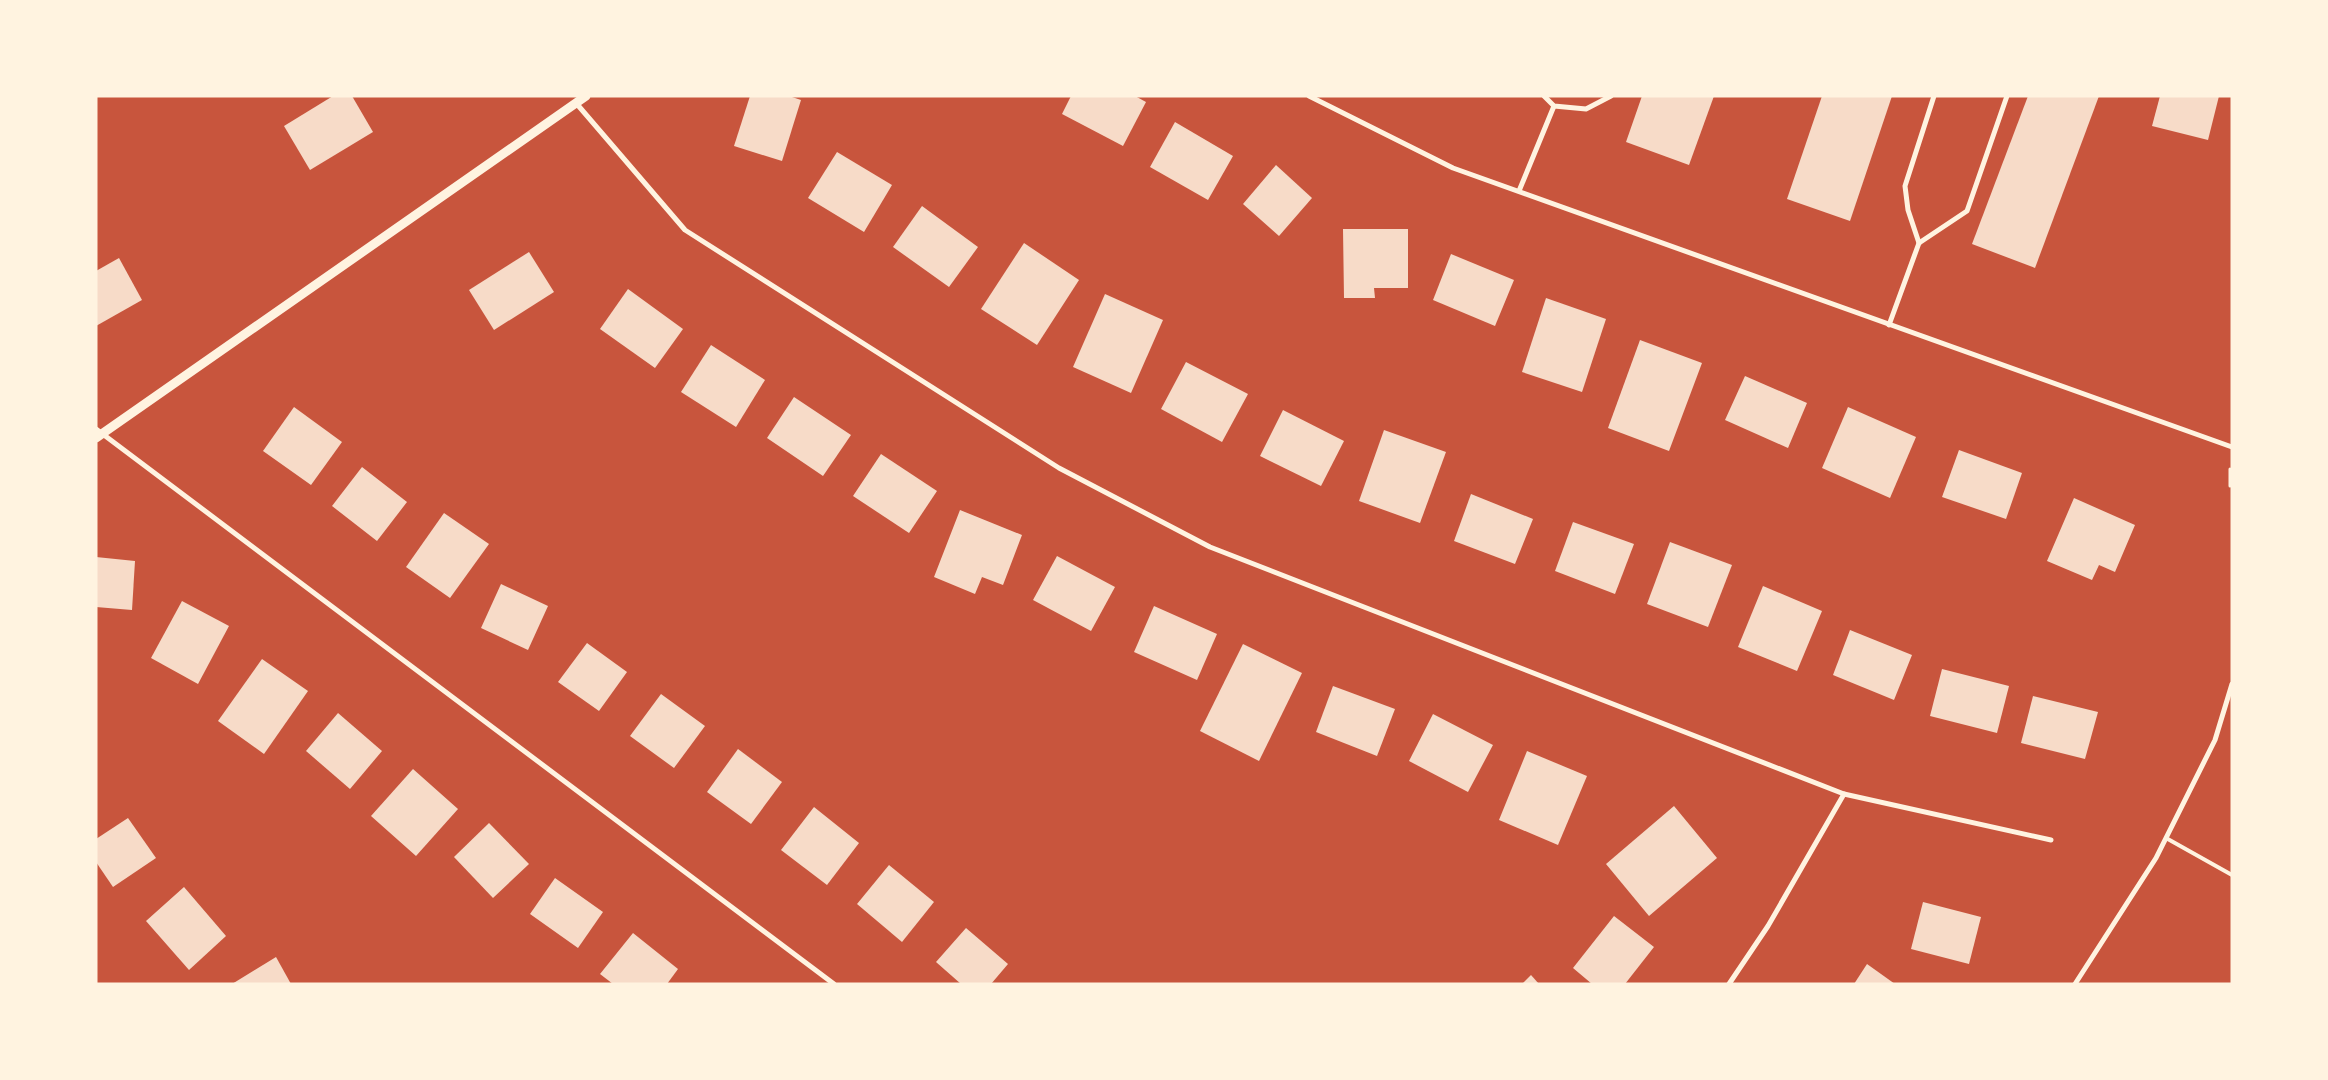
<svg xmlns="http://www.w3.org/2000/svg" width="2328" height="1080" font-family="'Roboto Condensed',sans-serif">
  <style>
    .building { fill: #f7dbc8 }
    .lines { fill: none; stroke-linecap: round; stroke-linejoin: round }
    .path { stroke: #fff3e0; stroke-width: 3 }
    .service { stroke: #fff3e0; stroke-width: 4 }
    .minor { stroke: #fff3e0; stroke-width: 5 }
    .tertiary { stroke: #fff3e0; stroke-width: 9 }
  </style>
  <rect width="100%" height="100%" fill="#c8553d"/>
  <!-- building -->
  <g class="building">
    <polygon points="333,96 352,96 373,132 310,170 284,126"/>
    <polygon points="750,96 789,96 801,100 782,161 734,146"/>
    <polygon points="1071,96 1135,96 1146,102 1123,146 1062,114"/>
    <polygon points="1642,96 1714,96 1689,165 1626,142"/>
    <polygon points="1822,96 1892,96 1850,221 1787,199"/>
    <polygon points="2028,96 2099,96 2035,268 1972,244"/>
    <polygon points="2160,96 2219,96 2208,140 2152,126"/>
    <polygon points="1175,122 1233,156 1208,200 1150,167"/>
    <polygon points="837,152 892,185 864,232 808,198"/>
    <polygon points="1276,165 1312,198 1279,236 1243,204"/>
    <polygon points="922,206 978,247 949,287 893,247"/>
    <polygon points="1343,229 1408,229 1408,288 1374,288 1375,298 1344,298"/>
    <polygon points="1024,243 1079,280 1037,345 981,309"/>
    <polygon points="529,252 554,292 494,330 469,290"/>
    <polygon points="1451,254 1514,280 1495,326 1433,300"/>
    <polygon points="119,258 142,300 96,326 96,271"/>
    <polygon points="628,289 683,329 655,368 600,329"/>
    <polygon points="1105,294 1163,320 1131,393 1073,367"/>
    <polygon points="1546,298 1606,319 1582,392 1522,372"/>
    <polygon points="1640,340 1702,363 1669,451 1608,428"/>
    <polygon points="711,345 765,380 736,427 681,392"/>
    <polygon points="1186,362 1248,394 1222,442 1161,409"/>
    <polygon points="1745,376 1807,403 1788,448 1725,420"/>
    <polygon points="794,397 851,435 823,476 767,438"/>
    <polygon points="294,407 342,442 311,485 263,451"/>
    <polygon points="1848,407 1916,437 1890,498 1822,468"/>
    <polygon points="1283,410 1344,441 1321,486 1260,456"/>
    <polygon points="1384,430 1446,452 1420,523 1359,501"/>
    <polygon points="1959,450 2022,473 2006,519 1942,497"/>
    <polygon points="881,454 937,491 909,533 853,496"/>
    <polygon points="362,467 407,502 377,541 332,506"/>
    <polygon points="1471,494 1533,519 1515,564 1454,541"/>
    <polygon points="2074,498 2135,525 2115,572 2099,565 2092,580 2047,561"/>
    <polygon points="960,510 1022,535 1003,585 982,577 975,594 934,577"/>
    <polygon points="444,513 489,544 450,598 406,567"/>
    <polygon points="1573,522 1634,544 1615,594 1555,571"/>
    <polygon points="1670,542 1732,565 1708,627 1647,604"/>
    <polygon points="1057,556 1115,587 1091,631 1033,600"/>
    <polygon points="96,557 135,561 132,610 96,607"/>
    <polygon points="501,584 548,606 528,650 481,628"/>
    <polygon points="1763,586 1822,611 1797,671 1738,647"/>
    <polygon points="182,601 229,626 198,684 151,658"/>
    <polygon points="1154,606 1217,634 1197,680 1134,652"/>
    <polygon points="1850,630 1912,655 1894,700 1833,675"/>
    <polygon points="587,643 627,672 599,711 558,682"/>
    <polygon points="1243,644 1302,673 1259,761 1200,731"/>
    <polygon points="262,659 308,691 264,754 218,721"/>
    <polygon points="1942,669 2009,686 1997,733 1930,716"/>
    <polygon points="1333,686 1395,709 1377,756 1316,732"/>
    <polygon points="661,694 705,726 674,768 630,736"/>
    <polygon points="2033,696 2098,712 2085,759 2021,743"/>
    <polygon points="338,713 382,751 350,789 306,751"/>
    <polygon points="1433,714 1493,745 1468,792 1409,761"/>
    <polygon points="738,749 782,782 751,824 707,792"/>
    <polygon points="1527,751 1587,776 1558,845 1499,820"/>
    <polygon points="413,769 458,809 416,856 371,816"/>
    <polygon points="1674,806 1717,858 1649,916 1606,864"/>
    <polygon points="814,807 859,843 827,885 781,850"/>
    <polygon points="128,818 156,858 113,887 96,862 96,839"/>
    <polygon points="489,823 529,864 493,898 454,857"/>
    <polygon points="889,865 934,902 902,942 857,904"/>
    <polygon points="555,878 603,912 578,948 530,914"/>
    <polygon points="184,887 226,936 189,970 146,921"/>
    <polygon points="1923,902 1981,917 1969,964 1911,949"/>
    <polygon points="1614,916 1654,947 1625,984 1592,984 1573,968"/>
    <polygon points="966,928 1008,964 991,984 961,984 936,962"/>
    <polygon points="633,933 678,969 667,984 613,984 600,974"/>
    <polygon points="276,957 291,984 232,984"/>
    <polygon points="1867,964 1895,984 1854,984"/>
    <polygon points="1531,975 1539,984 1522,984"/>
  </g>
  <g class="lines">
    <!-- path -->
    <polyline class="path" points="2230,486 2230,469"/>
    <!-- service -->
    <polyline class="service" points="2166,838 2232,875"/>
    <!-- minor -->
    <g class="minor">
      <polyline points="1309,96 1453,168 2232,447"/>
      <polyline points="1544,96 1554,106 1586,109 1611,96"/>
      <polyline points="576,103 685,230 1059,468 1210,547 1844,794 2051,840"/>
      <polyline points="1519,191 1554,106"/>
      <polyline points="1919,243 1908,210 1905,186 1934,96"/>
      <polyline points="1889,325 1919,243 1967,211 2007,96"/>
      <polyline points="96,429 834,984"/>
      <polyline points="1729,984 1768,926 1844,794"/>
      <polyline points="2075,984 2156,858 2215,740 2232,684"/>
    </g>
    <!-- tertiary -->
    <polyline class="tertiary" points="96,438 586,96"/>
  </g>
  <!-- border -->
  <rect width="2328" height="1080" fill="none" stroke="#fff3e0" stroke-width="195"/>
</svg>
